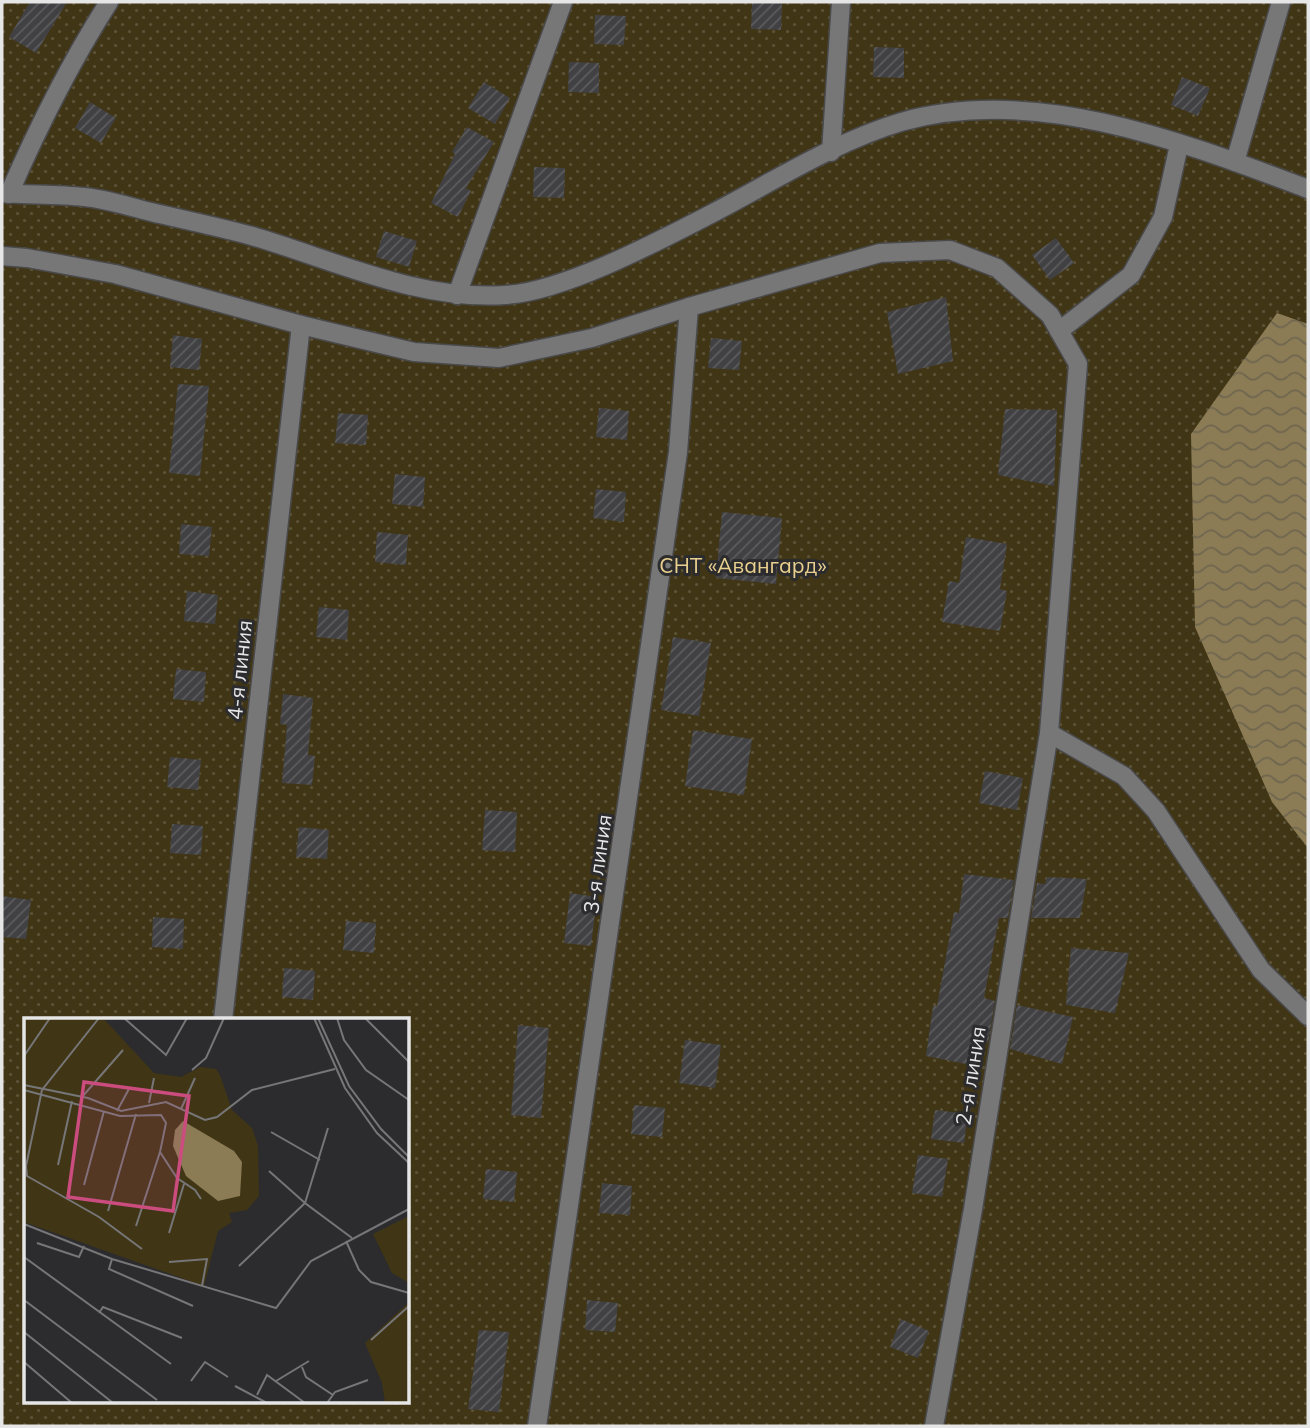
<svg xmlns="http://www.w3.org/2000/svg" width="1310" height="1428" font-family="Mulish,sans-serif">
  <style>
    .grass { fill: url(#grass-dots); fill-rule: evenodd }
    .water { fill: url(#water-waves) }
    .building { fill: url(#building-hatch) }
    .lines { fill: none; stroke-linecap: round; stroke-linejoin: round }
    .minor-casing { stroke: #4a4a4c; stroke-width: 21 }
    .minor { stroke: #777778; stroke-width: 18 }
    .labels { text-anchor: middle; stroke-width: 6; stroke-linejoin: round; paint-order: stroke }
    .park-label { font-size: 21px; fill: #e9d08e; stroke: #2c2c2e }
    .street-label { font-size: 21px; fill: #e6e6e7; stroke: #2c2c2e }
    .inset-road { fill: none; stroke: #767678; stroke-width: 2 }
    .view { fill: #cb4c7e; fill-opacity: 0.15; stroke: #cb4c7e; stroke-width: 3.5 }
    .inset-edge { fill: none; stroke: #e6e6e7; stroke-width: 3.5 }
  </style>
  <defs>
    <pattern id="grass-dots" width="8" height="8" patternUnits="userSpaceOnUse" patternTransform="scale(1.75)"><rect width="8" height="8" fill="#403515"/><path d="M2 2h.1M6 6h.1" fill="none" stroke="#5c5237" stroke-width="1.8" stroke-linecap="round"/></pattern>
    <pattern id="water-waves" width="16" height="10" patternUnits="userSpaceOnUse" patternTransform="scale(1.75)"><rect width="16" height="10" fill="#8b7c55"/><path d="M0 5q4-4 8 0t8 0" fill="none" stroke="#6f664f"/></pattern>
    <pattern id="building-hatch" width="6" height="6" patternUnits="userSpaceOnUse" patternTransform="scale(1.75)"><rect width="6" height="6" fill="#414043"/><path d="M-1 1l2-2M0 6l6-6M5 7l2-2" fill="none" stroke="#5c5c5e"/></pattern>
  </defs>
  <rect width="100%" height="100%" fill="#2c2c2e"/>
  <!-- grass -->
  <path class="grass" d="M2,2H1308V1426H2ZM26,1020H408V1402H26Z"/>
  <!-- water -->
  <polygon class="water" points="1277,313 1308,324 1308,848 1272,802 1195,627 1191,434"/>
  <!-- building -->
  <g class="building">
    <polygon points="30,2 67,2 36,53 9,37"/>
    <polygon points="752,2 782,2 781,30 751,29"/>
    <polygon points="595,15 626,16 624,45 594,44"/>
    <polygon points="874,47 904,48 904,78 873,77"/>
    <polygon points="569,62 599,63 599,93 568,92"/>
    <polygon points="1182,77 1210,88 1198,116 1171,105"/>
    <polygon points="484,82 510,98 495,124 468,108"/>
    <polygon points="90,102 116,118 101,143 75,128"/>
    <polygon points="467,127 494,142 466,188 471,191 458,217 431,203 455,154 452,152"/>
    <polygon points="534,167 565,168 564,198 533,197"/>
    <polygon points="384,231 417,241 409,267 376,257"/>
    <polygon points="1056,238 1074,263 1050,280 1032,255"/>
    <polygon points="946,297 953,361 898,374 887,312"/>
    <polygon points="173,335 202,339 199,370 170,367"/>
    <polygon points="711,338 742,341 739,370 708,368"/>
    <polygon points="178,384 209,386 200,476 169,473"/>
    <polygon points="599,408 629,411 627,440 596,437"/>
    <polygon points="1005,409 1057,410 1054,486 998,475"/>
    <polygon points="338,413 368,415 366,445 335,443"/>
    <polygon points="395,474 425,477 423,507 392,504"/>
    <polygon points="596,489 626,492 624,522 593,518"/>
    <polygon points="722,512 782,518 776,584 716,578"/>
    <polygon points="181,524 212,527 209,556 179,554"/>
    <polygon points="377,532 408,535 406,565 375,562"/>
    <polygon points="966,537 1007,544 1000,589 1007,591 1000,631 942,622 949,581 959,583"/>
    <polygon points="187,591 218,595 215,624 184,621"/>
    <polygon points="319,607 349,610 347,640 316,637"/>
    <polygon points="673,637 711,643 699,716 661,710"/>
    <polygon points="176,669 206,672 204,702 173,699"/>
    <polygon points="283,694 313,698 308,755 315,756 312,785 282,783 287,725 280,724"/>
    <polygon points="693,730 752,739 744,795 685,786"/>
    <polygon points="170,757 201,760 198,790 167,787"/>
    <polygon points="985,771 1023,778 1017,810 979,803"/>
    <polygon points="485,810 517,812 515,852 482,850"/>
    <polygon points="172,824 203,826 201,855 170,853"/>
    <polygon points="299,827 329,830 327,859 296,857"/>
    <polygon points="964,874 1014,880 1008,918 999,918 984,998 995,1001 988,1043 980,1041 976,1066 926,1056 933,1006 937,1006 954,912 959,913"/>
    <polygon points="1047,877 1087,879 1080,918 1031,918 1037,883 1045,884"/>
    <polygon points="570,893 597,897 591,946 564,943"/>
    <polygon points="2,896 31,900 26,939 2,937"/>
    <polygon points="153,917 184,919 183,949 152,947"/>
    <polygon points="346,921 376,923 374,953 343,950"/>
    <polygon points="1071,948 1129,953 1115,1013 1066,1005"/>
    <polygon points="284,968 315,971 313,1000 282,997"/>
    <polygon points="1017,1005 1073,1017 1062,1064 1010,1049"/>
    <polygon points="518,1025 549,1028 541,1118 511,1115"/>
    <polygon points="685,1040 721,1045 715,1088 679,1083"/>
    <polygon points="634,1105 665,1108 662,1137 631,1134"/>
    <polygon points="935,1110 968,1114 964,1143 931,1139"/>
    <polygon points="918,1155 948,1159 942,1197 912,1193"/>
    <polygon points="486,1169 517,1172 514,1202 483,1199"/>
    <polygon points="602,1183 632,1186 630,1215 599,1213"/>
    <polygon points="587,1300 618,1303 615,1332 585,1330"/>
    <polygon points="901,1319 929,1331 918,1358 890,1347"/>
    <polygon points="479,1330 509,1332 499,1412 468,1409"/>
  </g>
  <g class="lines">
    <!-- minor casing -->
    <g class="minor-casing">
      <g id="minor">
        <polyline points="831,152 841,2"/>
        <polyline points="1235,162 1281,2"/>
        <path d="M2,193C29,195 57,194 84,197C107,199 130,207 151,212C185,220 219,227 252,236C334,260 418,301 505,295C562,292 657,242 709,215C771,183 834,142 901,122C1035,84 1183,142 1308,189"/>
        <path d="M9,194C38,127 70,63 109,2"/>
        <polyline points="2,256 27,258 115,274 301,325 414,352 499,358 592,338 689,307 880,253 950,250 997,268 1050,315 1078,364 1049,733 1124,776 1156,811 1261,970 1308,1016"/>
        <polyline points="457,295 563,2"/>
        <polyline points="1059,331 1131,275 1163,217 1179,145"/>
        <polyline points="223,1020 301,325"/>
        <polyline points="537,1426 678,452 689,307"/>
        <polyline points="934,1426 973,1209 1049,733"/>
      </g>
    </g>
    <!-- minor -->
    <use href="#minor" class="minor"/>
  </g>
  <g class="labels">
    <!-- park labels -->
    <g class="park-label">
      <text x="743" y="573">СНТ «Авангард»</text>
    </g>
    <!-- street labels -->
    <g class="street-label">
      <text transform="translate(240 670) rotate(-84)" y="7">4-я линия</text>
      <text transform="translate(598 864) rotate(-82)" y="7">3-я линия</text>
      <text transform="translate(971 1076) rotate(-81)" y="7">2-я линия</text>
    </g>
  </g>
  <!-- overview -->
  <g transform="translate(24 1018)">
    <rect width="385" height="385" fill="#2c2c2e"/>
    <path d="M0,0H79L130,55L157,59L176,49L192,51L196,57L208,92L228,110L234,128L235,178L223,192L205,195L208,204L194,213L180,268L0,204ZM385,198V265L368,255L349,216ZM385,284V385H361L358,365L341,325Z" fill="#403515"/>
    <path d="M159,103L210,133L218,144L216,178L194,183L162,158L149,128L151,112Z" fill="#8b7c55"/>
    <path class="inset-road" d="M100,0L142,37L163,0M290,0L321,70L353,115L385,145M294,0L325,68L357,111L385,139M313,0L320,22L342,52L385,82M341,0L385,44M0,38L26,0M168,52L182,40L200,0M0,67L64,80L97,93L142,84L181,102L193,99L228,72L311,51M0,72L96,98L137,97L142,105L136,134L153,160L171,172L177,181M58,79L99,32M125,85L130,60M157,91L171,60M93,93L106,69M304,110L281,185L328,220M247,114L296,142M34,147L48,83M2,148L18,72L75,0M2,148L3,158L75,199L118,231M60,167L80,93M84,193L112,96M0,206L88,241L252,290L287,243L385,191M112,208L136,134M145,215L160,166M322,223L335,252L347,264L385,275M13,225L55,239L60,228M0,239L147,346M88,241L85,251L169,288M145,244L183,241L178,268M215,248L281,185L245,153M0,282L133,382M75,295L79,289L158,320M0,314L89,385M347,322L385,288M0,344L48,385M278,349L282,359L309,377M167,363L181,344L204,359M252,363L285,343M211,368L243,385M233,377L243,357L281,385M303,385L311,374L344,362"/>
    <path class="view" d="M60,64L165,78L149,193L44,179Z"/>
    <rect width="385" height="385" class="inset-edge"/>
  </g>
  <!-- border -->
  <rect width="1310" height="1428" fill="none" stroke="#e6e6e7" stroke-width="7"/>
</svg>
